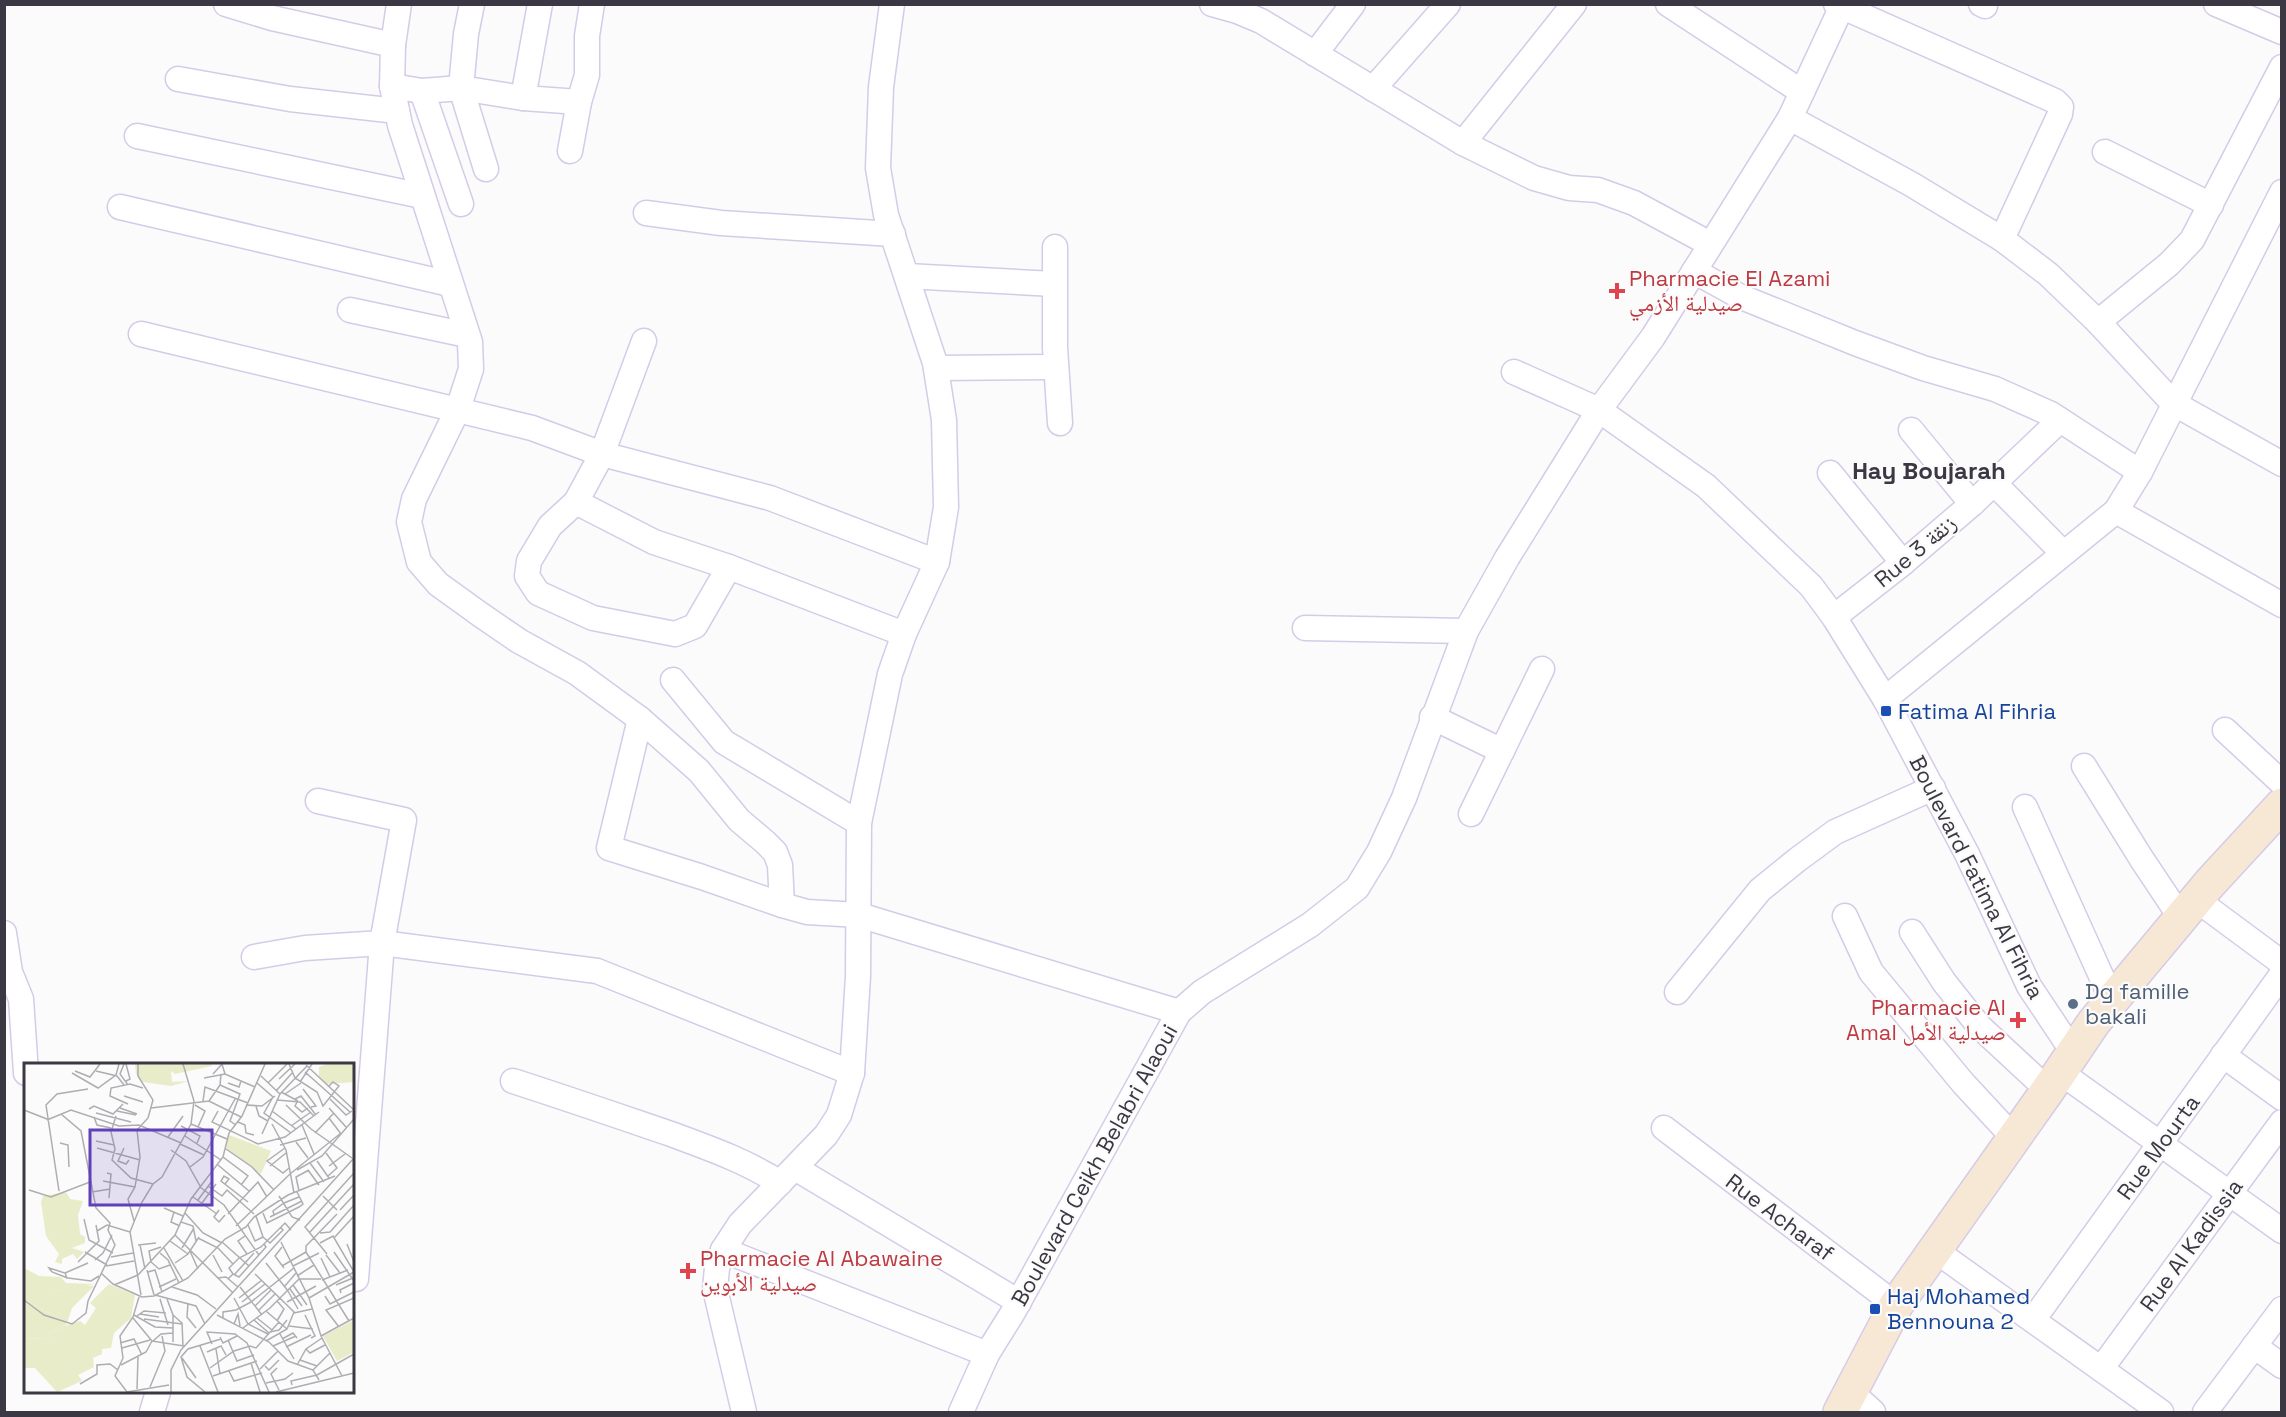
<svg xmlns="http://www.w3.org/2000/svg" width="2286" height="1417" font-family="'Space Grotesk','Noto Naskh Arabic',sans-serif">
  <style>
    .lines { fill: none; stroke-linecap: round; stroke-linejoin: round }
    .street-casing { stroke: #d5cbe8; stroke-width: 27 }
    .secondary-casing { stroke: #d5cbe8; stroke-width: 36 }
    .street { stroke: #fff; stroke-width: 24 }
    .secondary { stroke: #f7e8d5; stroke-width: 33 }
    .health-dot { fill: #e0444e; stroke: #fbfbfb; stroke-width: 2 }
    .transit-dot { fill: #1a4fb4; stroke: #fbfbfb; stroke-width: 2 }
    .service-dot { fill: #5c6f8a; stroke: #fbfbfb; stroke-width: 2 }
    .labels { text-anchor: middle; stroke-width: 4.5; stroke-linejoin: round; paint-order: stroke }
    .health-label { font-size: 22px; fill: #be3a42; stroke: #fbfbfb; text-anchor: start }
    .street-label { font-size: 22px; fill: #3c3843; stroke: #fbfbfb }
    .transit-label { font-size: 22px; fill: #164399; stroke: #fbfbfb; text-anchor: start }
    .service-label { font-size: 22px; fill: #4e5e75; stroke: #fbfbfb; text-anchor: start }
    .neighbourhood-label { font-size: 24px; font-weight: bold; fill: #3c3843; stroke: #fbfbfb }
    .inset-road { fill: none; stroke: #afadb1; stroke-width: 1.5 }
    .view { fill: #5f41b9; fill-opacity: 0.15; stroke: #5f41b9; stroke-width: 3 }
    .inset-edge { fill: none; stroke: #3c3843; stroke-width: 3 }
  </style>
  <rect width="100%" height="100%" fill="#fbfbfb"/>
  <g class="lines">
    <!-- street casing -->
    <g class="street-casing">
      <g id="street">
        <polyline points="226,4 272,18 393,45"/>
        <polyline points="399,4 393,45 392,86 400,125 470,342 471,369 458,409 414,499 409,522 419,562 438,584 481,615 519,641 577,673 640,719 699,771 739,820 765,842 775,852 780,865 782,905 807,912 859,915 1179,1012"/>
        <polyline points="472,4 466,34 461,88 486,169"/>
        <polyline points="1212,4 1237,11 1261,21 1463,143 1534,178 1569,188 1598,190 1634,203 1710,244"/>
        <polyline points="1668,4 1802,92"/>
        <polyline points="1836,4 2055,101 2061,107 2060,114 2002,239"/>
        <polyline points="1981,4 1985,6"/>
        <polyline points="2216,4 2282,32"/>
        <polyline points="1315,54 1353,4"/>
        <polyline points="178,79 290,99 397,111"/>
        <polyline points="392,86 422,91 461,88 523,98 579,102"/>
        <polyline points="1373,89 1448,4"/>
        <polyline points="422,91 461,204"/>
        <polyline points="523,98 540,4"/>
        <polyline points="1790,118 1911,184 2002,239 2048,274 2098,322 2173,403 2282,464"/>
        <polyline points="137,136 422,196"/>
        <polyline points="1463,143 1574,4"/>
        <polyline points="570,151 579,102 587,75 587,36 592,4"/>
        <polyline points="2105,152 2211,205"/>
        <polyline points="120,207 450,284"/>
        <polyline points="646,213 721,223 893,234"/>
        <polyline points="1055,247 1055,347 1060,423"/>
        <polyline points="1694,271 1739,296 1855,343 1923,368 1995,389 2051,414 2140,472"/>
        <polyline points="907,276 1054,284"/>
        <polyline points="350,310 467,335"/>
        <polyline points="2098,322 2169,264 2192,240 2282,67"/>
        <polyline points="141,334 532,428 602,454 770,498 937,562"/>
        <polyline points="644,341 602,454 576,502 550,526 529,561 527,576 538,593 593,618 675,634 695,626 729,567"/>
        <polyline points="936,368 1056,367"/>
        <polyline points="1514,372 1599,410 1706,486 1811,586 1834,617 1885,699 1967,854 2029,986 2073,1052"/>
        <polyline points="1911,430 1972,504"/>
        <polyline points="1830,473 1903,563"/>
        <polyline points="1994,483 2063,553"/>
        <polyline points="576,502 654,542 729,567 904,634"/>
        <polyline points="2116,511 2282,605"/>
        <polyline points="1834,617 1903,563 1972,504 2060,420"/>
        <polyline points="1305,628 1466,631"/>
        <polyline points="673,680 724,742 859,823"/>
        <polyline points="1885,699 2116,511 2140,472 2282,192"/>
        <polyline points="1432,717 1502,751"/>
        <polyline points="640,719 609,848 702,877 782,905"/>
        <polyline points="2225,730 2282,783"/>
        <polyline points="2084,766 2141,858 2181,918"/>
        <polyline points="318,801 404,820 382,943 356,1279"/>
        <polyline points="2025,807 2112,1000"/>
        <polyline points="1471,814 1542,669"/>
        <polyline points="2197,900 2282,963"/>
        <polyline points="1845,916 1871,972 1963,1083 2014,1138"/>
        <polyline points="1912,932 1944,982 1979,1026 2048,1090"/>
        <polyline points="4,933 10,972 21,999 26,1073"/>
        <polyline points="254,957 305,948 382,943 597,971 852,1073"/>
        <polyline points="1677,992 1760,890 1797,860 1835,832 1933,788"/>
        <polyline points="2223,1055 2282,1098"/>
        <polyline points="2060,1072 2282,1231"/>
        <path d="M513,1081C566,1098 618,1116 671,1134C709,1148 746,1161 780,1183"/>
        <polyline points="1664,1128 1896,1305"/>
        <polyline points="795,1168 1019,1302"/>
        <polyline points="723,1250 987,1354"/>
        <polyline points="1936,1251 2161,1412"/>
        <polyline points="2033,1320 2282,974"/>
        <polyline points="2254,1346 2282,1366"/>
        <polyline points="2101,1369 2282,1122"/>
        <polyline points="1850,1391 1873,1412"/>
        <polyline points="152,1412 158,1392"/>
        <polyline points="744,1412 715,1289 717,1268 723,1250 740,1224 826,1135 839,1115 852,1073 858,976 859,823 890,674 904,634 937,562 946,507 944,420 935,363 886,215 878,168 881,87 892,4"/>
        <polyline points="961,1412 987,1354 1012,1314 1179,1012 1202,992 1310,925 1357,888 1379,852 1404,798 1466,631 1507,558 1599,410 1653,337 1790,118 1843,4"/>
        <polyline points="2205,1412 2282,1309"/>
      </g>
    </g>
    <!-- secondary casing -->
    <g class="secondary-casing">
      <polyline id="secondary" points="1840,1412 1896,1305 2048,1090 2094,1022 2210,883 2282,805"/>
    </g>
    <!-- street -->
    <use href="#street" class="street"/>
    <!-- secondary -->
    <use href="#secondary" class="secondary"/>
  </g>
  <!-- markers -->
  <g class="health-dot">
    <path d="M1614 282h6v6h6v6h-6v6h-6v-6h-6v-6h6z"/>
    <path d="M2015 1011h6v6h6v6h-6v6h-6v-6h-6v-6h6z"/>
    <path d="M685 1262h6v6h6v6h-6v6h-6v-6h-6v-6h6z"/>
  </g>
  <g class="transit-dot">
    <rect x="1880" y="705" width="12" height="12" rx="3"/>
    <rect x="1869" y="1303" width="12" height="12" rx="3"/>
  </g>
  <circle class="service-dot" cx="2073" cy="1004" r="6"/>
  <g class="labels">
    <!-- health labels -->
    <g class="health-label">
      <text x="1629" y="286">Pharmacie El Azami<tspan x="1629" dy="25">صيدلية الأزمي</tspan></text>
      <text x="2006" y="1015" text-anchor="end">Pharmacie Al<tspan x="2006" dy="25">Amal صيدلية الأمل</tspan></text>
      <text x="700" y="1266">Pharmacie Al Abawaine<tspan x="700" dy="25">صيدلية الأبوين</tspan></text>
    </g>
    <!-- street labels -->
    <g class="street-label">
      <text transform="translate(1915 551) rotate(-40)" y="8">Rue 3 زنقة</text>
      <text transform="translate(1977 877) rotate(63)" y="8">Boulevard Fatima Al Fihria</text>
      <text transform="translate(2158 1147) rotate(-54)" y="8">Rue Mourta</text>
      <text transform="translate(1094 1165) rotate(-61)" y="8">Boulevard Ceikh Belabri Alaoui</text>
      <text transform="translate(1780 1217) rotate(37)" y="8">Rue Acharaf</text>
      <text transform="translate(2191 1245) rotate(-54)" y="8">Rue Al Kadissia</text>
    </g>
    <!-- transit labels -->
    <g class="transit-label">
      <text x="1898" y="719">Fatima Al Fihria</text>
      <text x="1887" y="1304">Haj Mohamed<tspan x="1887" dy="25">Bennouna 2</tspan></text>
    </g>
    <!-- service labels -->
    <g class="service-label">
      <text x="2085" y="999">Dg famille<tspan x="2085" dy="25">bakali</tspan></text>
    </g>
    <!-- neighbourhood labels -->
    <g class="neighbourhood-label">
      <text x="1929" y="479">Hay Boujarah</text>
    </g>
  </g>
  <!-- overview -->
  <g transform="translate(24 1063)">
    <rect width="330" height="330" fill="#fbfbfb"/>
    <path d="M111,1H187L188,3L151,11L147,8L148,19L165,18L147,23L119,19L112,11ZM303,1H330V19L303,21L295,15V4ZM42,129L46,136L59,138L54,152L56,171L61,174V180L48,185L60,189L53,196L49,191L38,196V201L31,199L35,191L22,173L17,139L19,133ZM0,205L15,213L37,214L42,220L71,221L37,228L0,223ZM0,236L43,260L42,262L26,270L24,276L0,275Z" fill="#e8ecc8"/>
    <path d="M85,221L111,232L107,255L90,270L87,285L78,286V291L69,295L70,304L54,312L58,318L33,329L11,305H0V275L24,276L26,270L40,263L56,258L61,262L72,245L66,240ZM2,222L37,228L55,222L70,223L48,245L43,260L0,236Z" fill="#e8ecc8"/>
    <path d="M205,72L247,88L237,111L202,85Z" fill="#e8ecc8"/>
    <path d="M330,257V289L313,298L299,273Z" fill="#e8ecc8"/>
    <path class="inset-road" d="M100,1L96,11L104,22M102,1L106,16L102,18M265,1L271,15L293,29L299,43L315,23L309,19L305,23M282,2L330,47M51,8L66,14L76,1M72,8L93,13L100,22M281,9L326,49M48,10L74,25L92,12L95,1M189,11L198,1L201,11M237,13L256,31M180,15L201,11L231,24M255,16L271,1M276,19L288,1M204,20L215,24L217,18M233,20L249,34L240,50L267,70M244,20L263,1M196,22L216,31L206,58L212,62M279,26L292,43L287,44M252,28L269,9M257,29L274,38M261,31L277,20M100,33L119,39M271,36L277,33L292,52M306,36L322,52L328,48M253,37L276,39L290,53M179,38L181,24L224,40M185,38L196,22L197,11M273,39L271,43L278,49L284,45M104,41L86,33L87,25L106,21L119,25M171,42L181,48L174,64M222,42L238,43L251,33M262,42L287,66L328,95M232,43L235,53L244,58M96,45L113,51M127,45L185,38L217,54M305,45L322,64M65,46L70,43L89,51L99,41M0,47L23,56M93,48L112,52M194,48L188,59L234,81L261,74L295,49M248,48L272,66M72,50L107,59M92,53L87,69L91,86L88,97L107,115L129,121M70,54L73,62L87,65M305,55L317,71M23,57L47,47L95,63L115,62L157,80M214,59L221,62L222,70L230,72M167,61L203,76M248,61L262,87L270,130M278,62L290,91M157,63L176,73L173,80M267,63L287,49M291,70L310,50M238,71L256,31L283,3M161,73L197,97M144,74L159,53M72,78L90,82M272,79L284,95M36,80L44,82L45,104M156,81L180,92M256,82L282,75M73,85L116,97M100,85L94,98L102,101L105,97M261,85L243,98L259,110L265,105M202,86L228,104L250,127M147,87L162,98L176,123M302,90L313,105L304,113M199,94L224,113L217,122M293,98L305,115M286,100L300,119M194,102L225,128M246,103L262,90M305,103L321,91M166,104L179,94L211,36M273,107L298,93L330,56M284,107L295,122M83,110L87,111L85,135M79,118L111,124M201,121L205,116L200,113L197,118L224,139M184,123L198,133L203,127L230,151M176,124L200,142L235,192M5,127L27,134L66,119M35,128L22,42L33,31L64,26M275,128L272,114L285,107M68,129L86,126M255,133L268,154L276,157M299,133L313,147M169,134L193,151M174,137L188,118M178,140L192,121M140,145L159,153M195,147L190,154L195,159L201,152M316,147L330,132M150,149L147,159L156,163M161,150L179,170L198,180M239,150L243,160L275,144L279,141L273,129M204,151L234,119L243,134M250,152L249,148L260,140L275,134M232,153L239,174L246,180L259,167L256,164M246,154L278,138M60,156L65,177L89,190M110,158L104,136L111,124L116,94L113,67L124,55L129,37L114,13V1M157,159L169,163L172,178M224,162L231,178L239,174M212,163L266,111L317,70M73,168L83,162L106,169M286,169L330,121M296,170L306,169L330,142M151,172L209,230M221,173L214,178L223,191M174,175L194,185L209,201M310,175L330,153M146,178L164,191M198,179L225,203M257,179L285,235L297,273L318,313M296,180L309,173L330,209M323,181L330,199M114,182L132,180M116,182L121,206M258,184L251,193L260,205M140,185L159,218M158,185L170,165M166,188L174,206M61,189L83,202M282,189L325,258M310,189L330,218M136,190L144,197L155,220M303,191L281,164L330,110M189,192L198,209M302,192L316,210M87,194L109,190M297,195L306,214M71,197L79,190L88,172M54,199L75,178L72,162M127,199L125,188L137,184M127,199L135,206L146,202M151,200L164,191L175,174M242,200L264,228M82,203L110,198M258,203L282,189V183L313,151M269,203L295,190M123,207L130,232M124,209L131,207L138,229M41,210L64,200M77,210L89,221L118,234M209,211L215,214L242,184L240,181M231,211L270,249L263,266L242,278M210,212L230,190M273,213L290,202M43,215L41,210L25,205L28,209L41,214L43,215H44L67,218L75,213M193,215L202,214L214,224M204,216L209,211L205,205L215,195L237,184L261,160L267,167M298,217L324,207M90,222L114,212L151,172L167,136L199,94L205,70L218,53L241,1M269,222L283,242M312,222L329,215M135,224L152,216M148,224L173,232L192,246M216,224L238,252M260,224L272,210M266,226L278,243M264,228L274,246M317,230L316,227L330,220M117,232L106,169L118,139L129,121L138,114L167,61L170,38L159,1M131,232L172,243L181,261M301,233L306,241L330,229M118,234L130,233L164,215L201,176L222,164L230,154L264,132L311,113M210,235L224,261L244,271M215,235L238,217M285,235L330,209M136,236L144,262M143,236L149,252V279M0,237L20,252L48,261L62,250L64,238L91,182L84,167L86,160L72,145L57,68L37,51M253,238L260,246L253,258M218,239L241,221M263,239L292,223M164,240L163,254L172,265M231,243L247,227M234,248L251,231M242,248L263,266M270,250L288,246M116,251L135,254M110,252L131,264L149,265M149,252L158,260L159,283M193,252L245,279L264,298L289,307L295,317M281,252L291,273L287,275M113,253L120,248L142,250M109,255L128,278M199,255V249L212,247L227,239L270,205M233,255L248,267M120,256L158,261M230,257L245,270M210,261L214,251L216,263M265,263L289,266M315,264L302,247L330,235M219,265L246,245L275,216H297M246,269L255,267L263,257M256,271L270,296M297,273L330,255M196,274L199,280L213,273M258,276L269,270L273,275M204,277L213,298L230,292M129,278L137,271L149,270M96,280L110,276L118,292M188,281L183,269L211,271L223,280L245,329M176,283L194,329M249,283L272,273M262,284L287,272M98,285L126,277M192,286L196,311M282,286L286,290L301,282M183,289L197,283L202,292M158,295L172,315M276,297L293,303M227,300L236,329M97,302L122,289L128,278L160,283M273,302L282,286L298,275M241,303L245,307L255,297M186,305L210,288L226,283L232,285L255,259M253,305L247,311L255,327M236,306L254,288M289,307L306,290M205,308L210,318L238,310M189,313L233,298M242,320L261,316L269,310M56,321L73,311V302L86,301L94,307M268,322L267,318L293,312L330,291M126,324L141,288L138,273M113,326L114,294M103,329L91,313L99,295L96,273L109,254L115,234M103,329L145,322M147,329V307L157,287L330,95M181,329L163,314L157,294L164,286L197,276M252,329L330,310"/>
    <path class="view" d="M66,67H188V142H66Z"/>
    <rect width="330" height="330" class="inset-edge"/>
  </g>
  <!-- border -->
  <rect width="2286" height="1417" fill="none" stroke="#3c3843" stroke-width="12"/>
</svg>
